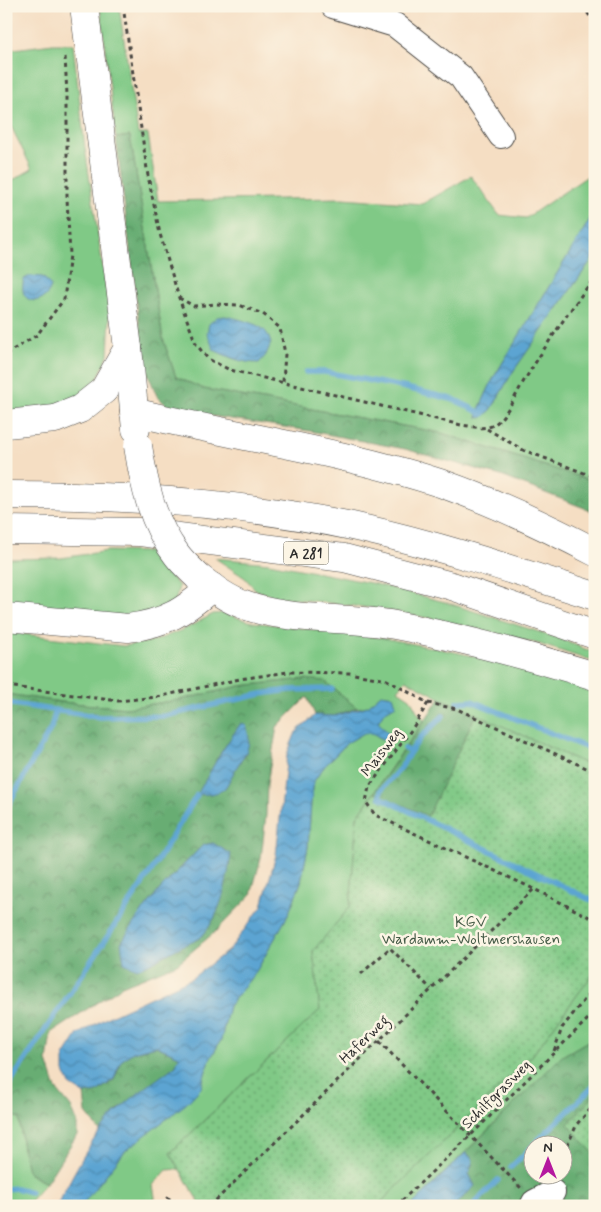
<svg xmlns="http://www.w3.org/2000/svg" width="601" height="1212" font-family="Mynerve,sans-serif">
  <style>
    .green { fill: #80c986; stroke: #567a58 }
    .forest { fill: url(#forest-crowns); stroke: #4a6c4f; fill-rule: evenodd }
    .garden { fill: url(#garden-dots); stroke: #567a58 }
    .water { fill: url(#water-waves); stroke: #43687e }
    .lines { fill: none; stroke-linecap: round; stroke-linejoin: round }
    .stream { stroke: #5ba4d2; stroke-width: 5.5 }
    .minor-casing { stroke: #494642; stroke-width: 26 }
    .highway-casing { stroke: #494642; stroke-width: 29 }
    .path { stroke: #494642; stroke-width: 3; stroke-dasharray: 4 4; stroke-linecap: butt }
    .minor { stroke: #fff; stroke-width: 24 }
    .highway { stroke: #fff; stroke-width: 28 }
    .highway-bridge-casing { stroke: #494642; stroke-width: 29; stroke-linecap: butt }
    .highway-bridge { stroke: #fff; stroke-width: 28 }
    .labels { text-anchor: middle; stroke-width: 5; stroke-linejoin: round; paint-order: stroke }
    .shield { fill: #fcf5e5; stroke: #6a6863; stroke-width: 1 }
    .shield-label { font-size: 14px; font-weight: bold; fill: #2b2b2b }
    .street-label { font-size: 15px; fill: #2b2b2b; stroke: #fcf5e5 }
    .park-label { font-size: 15px; fill: #445a46; stroke: #fcf5e5 }
  </style>
  <defs>
    <pattern id="forest-crowns" width="20" height="18" patternUnits="userSpaceOnUse" patternTransform="scale(1.25)"><rect width="20" height="18" fill="#68ad73"/><path d="M2 6a3 3 0 1 1 6 0M12 15a3 3 0 1 1 6 0" fill="none" stroke="#568d5f"/></pattern>
    <pattern id="garden-dots" width="8" height="8" patternUnits="userSpaceOnUse" patternTransform="scale(1.25)"><rect width="8" height="8" fill="#80c986"/><path d="M2 2h.1M6 6h.1" fill="none" stroke="#69a36e" stroke-width="1.8" stroke-linecap="round"/></pattern>
    <pattern id="water-waves" width="16" height="10" patternUnits="userSpaceOnUse" patternTransform="scale(1.25)"><rect width="16" height="10" fill="#5ba4d2"/><path d="M0 5q4-4 8 0t8 0" fill="none" stroke="#4b86ab"/></pattern>
  </defs>
  <rect width="100%" height="100%" fill="#fcf5e5"/>
  <filter id="ink" filterUnits="userSpaceOnUse"><feTurbulence type="fractalNoise" baseFrequency=".02" numOctaves="2"/><feDisplacementMap in="SourceGraphic" scale="10" xChannelSelector="R" yChannelSelector="G"/><feConvolveMatrix kernelMatrix="1 2 1 2 8 2 1 2 1" color-interpolation-filters="sRGB"/></filter>
  <filter id="wash" filterUnits="userSpaceOnUse"><feTurbulence type="fractalNoise" baseFrequency=".0096" numOctaves="4" result="noise"/><feDisplacementMap in="SourceGraphic" scale="20" xChannelSelector="R" yChannelSelector="G"/><feGaussianBlur stdDeviation="1.12" result="paint"/><feColorMatrix in="noise" values="0 0 0 0 0 0 0 0 0 0 0 0 0 0 0 0 0 1.4 0 .05"/><feComposite in="paint" operator="in"/></filter>
  <g filter="url(#wash)">
    <rect width="100%" height="100%" fill="#f5dec3"/>
    <!-- green -->
    <g class="green">
      <polygon points="100,6 119,6 138,134 148,134 158,201 343,198 422,204 471,176 499,215 526,218 595,171 595,211 494,377 480,407 477,417 491,410 512,373 595,255 595,483 589,480 441,433 204,389 176,377 163,339 130,136 116,138"/>
      <polygon points="53,44 73,44 85,148 110,315 108,355 97,380 75,399 50,407 6,412 6,184 32,169 6,116 6,50"/>
      <polygon points="108,551 150,552 179,586 175,603 148,615 107,616 6,605 6,559 61,558"/>
      <polygon points="215,558 269,563 376,584 445,602 558,638 595,653 595,662 539,644 440,620 371,608 272,596 256,590 245,578"/>
      <polygon points="223,613 252,622 383,638 445,650 501,662 595,688 595,768 440,698 406,680 398,690 410,698 418,713 424,720 357,817 350,907 313,951 320,1010 170,1153 180,1169 167,1170 153,1185 155,1197 154,1206 81,1206 126,1150 201,1088 208,1063 221,1040 229,1006 257,970 288,915 301,882 308,847 311,803 314,781 324,767 347,743 364,733 374,734 387,742 390,735 378,722 393,696 381,694 368,706 357,708 305,679 240,686 184,699 127,708 61,702 6,694 6,632 124,646 154,641 187,628 213,614"/>
      <polygon points="595,971 595,1037 562,1056 411,1206 377,1206 531,1057"/>
      <polygon points="6,1114 19,1117 23,1150 29,1174 46,1183 30,1201 35,1206 6,1206"/>
    </g>
    <!-- forest -->
    <g class="forest">
      <polygon points="130,136 163,339 176,377 204,389 441,433 590,480 595,483 595,512 501,476 405,449 310,431 179,411 167,406 157,396 148,374 141,337 116,138"/>
      <path d="M305,679L325,681L357,708L334,716L315,715L307,697L277,727L267,784L266,815L261,858L251,895L215,932L177,964L122,986L51,1033L47,1061L56,1089L71,1107L77,1121V1135L46,1183L29,1174L23,1150L19,1118L6,1114V694L61,702L127,708L184,699L240,686ZM241,723L246,754L235,769L225,788L198,795L220,754ZM213,843L217,912L201,937L183,945L137,918L162,887L203,845Z"/>
      <polygon points="440,698 476,714 428,816 374,793"/>
      <path d="M595,1037V1095L568,1124L595,1155V1206H454L475,1186L469,1174L473,1160L466,1152L562,1056ZM534,1144H564V1174H534Z"/>
      <polygon points="156,1046 179,1056 176,1065 118,1110 100,1131 86,1113 84,1094 97,1092 114,1080 121,1061 133,1052"/>
    </g>
    <!-- garden -->
    <g class="garden">
      <polygon points="476,714 595,768 595,971 531,1057 377,1206 201,1206 170,1153 320,1010 313,951 350,907 357,817 374,793 428,816"/>
      <polygon points="595,1095 595,1155 568,1124"/>
    </g>
    <!-- water -->
    <g class="water">
      <polygon points="595,211 595,255 512,373 491,410 482,418 477,417 480,407 494,377"/>
      <path d="M30,276L43,277L51,286C48,305 16,308 24,279Z"/>
      <path d="M225,316C233,317 258,324 263,329C268,333 269,338 271,343L266,355L259,363C242,363 230,358 214,350L207,333L209,324L217,317Z"/>
      <path d="M381,694L393,696L396,705L384,712L378,722L390,735L391,741L387,742L374,734L364,733L347,743L324,767L314,781L311,803L308,847L301,882L288,915L257,970L229,1006L221,1040L208,1063L201,1088L186,1104L126,1150L81,1206H56C75,1173 91,1135 119,1110C136,1093 157,1080 176,1065L179,1056L156,1046L133,1052L121,1061L114,1079L97,1092L84,1094L70,1085L64,1072V1056L78,1034L108,1017L192,978L229,950L262,906L276,855L287,754L296,732L315,715L334,716L368,706Z"/>
      <path d="M241,723L246,725C254,749 244,753 234,772C231,777 228,785 224,789C216,795 206,794 197,795L220,754Z"/>
      <path d="M213,843L231,854C227,881 222,914 202,936C198,941 188,943 182,946C167,954 153,963 137,969L124,963L121,943L137,918L162,887L203,845Z"/>
      <polygon points="466,1152 473,1160 469,1174 475,1186 454,1206 411,1206"/>
    </g>
    <g class="lines">
      <!-- stream -->
      <g class="stream">
        <polyline points="306,372 325,372 402,387 455,400 483,414 484,413"/>
        <polyline points="457,702 472,701 595,751"/>
        <polyline points="6,703 100,717 165,716 261,694 290,690 332,689"/>
        <polyline points="405,749 410,752 402,766 381,790 380,797 595,902"/>
        <polyline points="410,752 421,737 443,716"/>
        <polyline points="6,809 51,728 56,710"/>
        <polyline points="6,1089 155,865 197,795"/>
        <polyline points="534,1144 595,1085"/>
        <polyline points="511,1167 534,1145"/>
        <polyline points="6,1189 16,1188 31,1192"/>
        <polyline points="472,1206 498,1180"/>
      </g>
    </g>
  </g>
  <g filter="url(#ink)">
    <g class="lines">
      <!-- minor casing -->
      <g class="minor-casing">
        <g id="minor">
          <polyline points="333,6 395,25 461,77 501,136"/>
          <polyline points="532,1206 534,1202 553,1192"/>
        </g>
      </g>
      <!-- highway casing -->
      <g class="highway-casing">
        <g id="highway">
          <polyline points="84,6 128,348 136,429"/>
          <path d="M134,412C237,437 342,451 443,484C494,502 547,527 595,552"/>
          <polyline points="6,424 55,419 80,409 104,390 128,348"/>
          <path d="M6,495C122,495 238,502 352,526C434,544 514,570 595,596"/>
          <polyline points="6,530 140,532 344,558 452,586 595,635"/>
          <path d="M198,577C213,588 227,599 244,605C289,622 347,616 395,625C463,638 529,656 595,676"/>
          <path d="M6,617L128,628C166,623 183,612 212,587"/>
        </g>
      </g>
      <!-- path -->
      <g class="path">
        <path d="M123,6L148,176L160,234L179,298L196,344L208,359L230,370L461,425C472,426 485,431 495,424C509,413 517,391 527,376C548,342 571,308 595,277"/>
        <polyline points="583,6 595,24"/>
        <polyline points="179,298 194,306 216,304 239,305 263,314 280,328 285,354 283,382"/>
        <polyline points="6,354 37,335 64,299 70,255 67,198 67,95 65,56"/>
        <polyline points="487,429 523,450 595,477"/>
        <polyline points="6,686 118,701 157,697 240,679 288,672 349,673 387,680 428,703 457,709 595,772"/>
        <polyline points="428,703 412,729 369,787 366,802 375,815 534,889 595,920"/>
        <polyline points="361,974 390,948 431,989"/>
        <polyline points="379,1041 521,1188"/>
        <polyline points="554,1051 562,1028 595,986"/>
        <polyline points="564,1153 577,1124 595,1104"/>
        <polyline points="163,1206 168,1198 183,1206"/>
        <polyline points="210,1206 534,889"/>
        <polyline points="396,1206 471,1135 595,1012"/>
      </g>
      <!-- minor -->
      <use href="#minor" class="minor"/>
      <!-- highway -->
      <use href="#highway" class="highway"/>
      <!-- highway-bridge casing -->
      <g class="highway-bridge-casing">
        <path id="highway-bridge" d="M138,446C144,484 152,523 177,555C183,563 191,570 198,577"/>
      </g>
      <!-- highway-bridge -->
      <use href="#highway-bridge" class="highway-bridge"/>
    </g>
  </g>
  <g class="labels">
    <!-- shield labels -->
    <rect class="shield" x="283.5" y="541.5" width="45" height="23" rx="4"/>
    <g class="shield-label">
      <text x="306" y="558">A 281</text>
    </g>
    <!-- street labels -->
    <g class="street-label">
      <text transform="translate(381 752) rotate(-53)" y="5">Maisweg</text>
      <text transform="translate(364 1039) rotate(-44)" y="5">Haferweg</text>
      <text transform="translate(496 1094) rotate(-45)" y="5">Schilfgrasweg</text>
    </g>
    <!-- park labels -->
    <g class="park-label">
      <text x="471" y="927">KGV<tspan x="471" dy="17">Wardamm-Woltmershausen</tspan></text>
    </g>
  </g>
  <!-- margin -->
  <rect width="601" height="1212" fill="none" stroke="#fcf5e5" stroke-width="25"/>
  <!-- north arrow -->
  <g transform="translate(548 1160)"><circle r="24" fill="#fcf5e5" stroke="#a8a49b"/>
  <path d="M0-4L9 19L0 12L-9 19Z" fill="#b5179e"/>
  <text y="-8" font-size="14" font-weight="bold" text-anchor="middle" fill="#2b2b2b">N</text>
  </g>
</svg>
